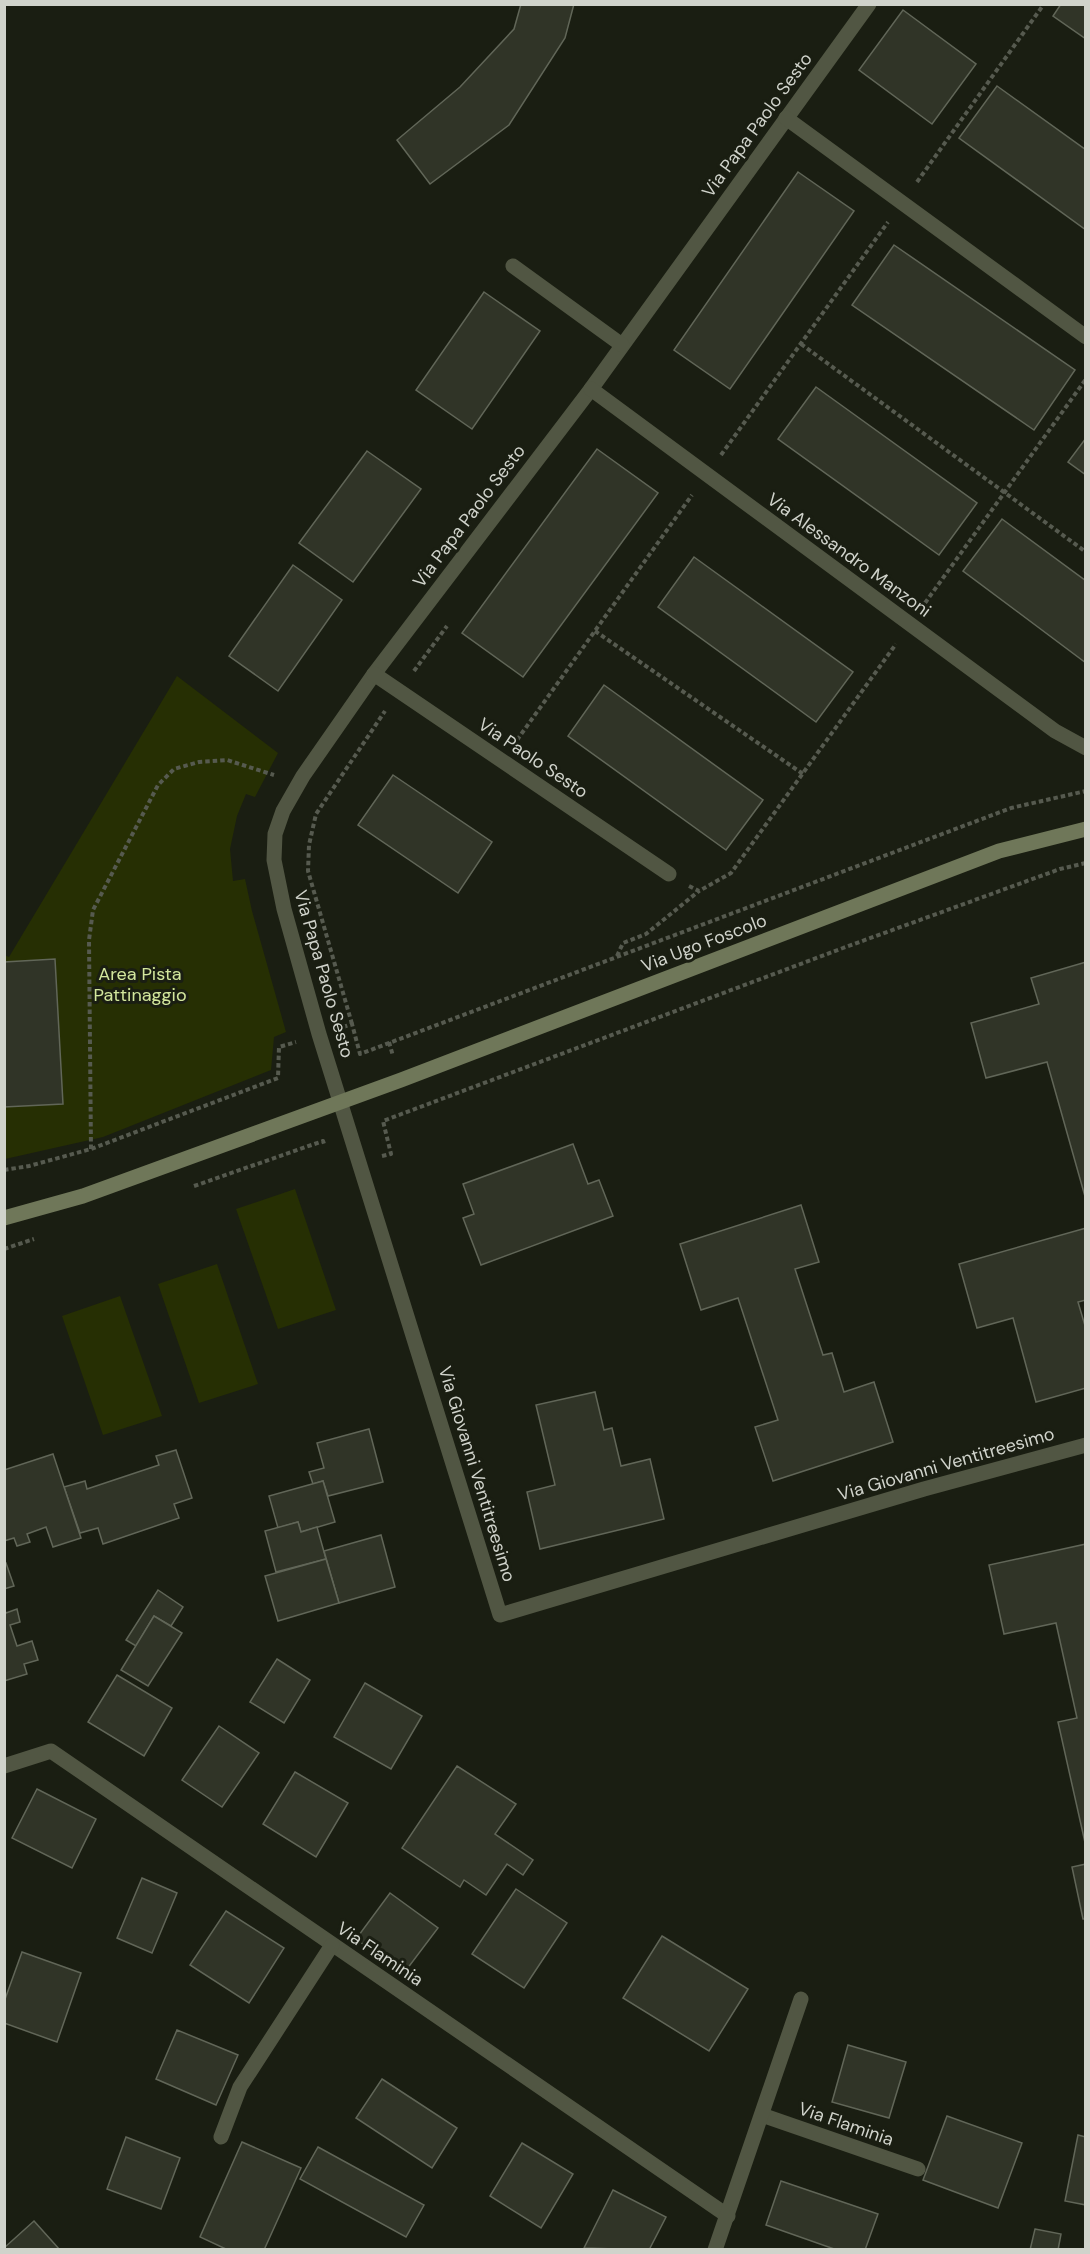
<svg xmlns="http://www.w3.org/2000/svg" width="1090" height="2254" font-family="'DM Sans',sans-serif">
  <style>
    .green { fill: #262f03 }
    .building { fill: #303427; stroke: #616658; stroke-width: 1.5 }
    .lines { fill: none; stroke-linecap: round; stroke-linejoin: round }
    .path { stroke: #565a4f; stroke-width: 4; stroke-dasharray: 4.5 3; stroke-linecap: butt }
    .street { stroke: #515643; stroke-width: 15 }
    .secondary { stroke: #6f7759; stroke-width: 15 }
    .labels { text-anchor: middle; stroke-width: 6; stroke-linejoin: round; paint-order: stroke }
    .street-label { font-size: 18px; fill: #d0d3cb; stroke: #1a1e12 }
    .park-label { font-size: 18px; fill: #d3e79d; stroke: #1a1e12 }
  </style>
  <rect width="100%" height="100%" fill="#1a1e12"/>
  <!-- green -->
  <g class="green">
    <polygon points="177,676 278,753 255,797 246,794 237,816 230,849 233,881 245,879 252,911 286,1032 274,1037 271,1070 103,1137 5,1159 4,955 9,957"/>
    <polygon points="295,1189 336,1310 278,1329 236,1209"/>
    <polygon points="217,1264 258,1384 199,1403 158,1284"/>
    <polygon points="120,1296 162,1416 103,1435 62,1316"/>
  </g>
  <!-- building -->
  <g class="building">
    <polygon points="521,4 574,4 565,38 509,125 430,184 397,140 460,87 514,29"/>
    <polygon points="1061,4 1086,4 1086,39 1053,16"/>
    <polygon points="903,10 976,64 932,124 859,70"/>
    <polygon points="997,86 1086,150 1086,230 959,138"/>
    <polygon points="798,172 854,211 730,389 674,350"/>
    <polygon points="894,245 1075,370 1034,430 852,305"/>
    <polygon points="484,292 540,331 472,429 416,390"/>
    <polygon points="816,387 977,503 939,555 778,439"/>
    <polygon points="1086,438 1086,475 1068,462"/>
    <polygon points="597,449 658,493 523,677 462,633"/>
    <polygon points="367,451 421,489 353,582 299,543"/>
    <polygon points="1002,519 1086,581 1086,663 963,571"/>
    <polygon points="694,557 853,672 816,722 658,607"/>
    <polygon points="293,565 342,600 278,691 229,656"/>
    <polygon points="604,685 763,800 726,850 568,736"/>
    <polygon points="393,775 492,842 458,893 358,825"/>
    <polygon points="55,959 63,1104 4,1107 4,962"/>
    <polygon points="1086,962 1086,1200 1047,1062 986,1078 971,1023 1039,1004 1031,978"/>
    <polygon points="573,1144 588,1184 599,1180 613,1216 481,1265 463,1218 474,1214 463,1184"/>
    <polygon points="801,1205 819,1262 795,1269 823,1355 832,1353 844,1392 874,1382 893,1442 773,1481 755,1427 778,1420 738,1298 701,1310 680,1244"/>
    <polygon points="1086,1228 1086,1300 1078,1302 1086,1329 1086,1388 1036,1402 1013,1318 977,1328 959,1264"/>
    <polygon points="595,1392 604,1430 612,1428 621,1466 650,1459 664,1519 540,1549 527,1492 555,1485 536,1405"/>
    <polygon points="369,1429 383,1482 328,1496 323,1481 313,1484 309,1472 324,1468 317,1443"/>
    <polygon points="176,1450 192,1498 174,1504 179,1518 103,1544 98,1528 80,1533 64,1487 85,1481 87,1489 159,1465 156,1456"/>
    <polygon points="53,1454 81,1538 53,1547 46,1527 27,1534 30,1542 17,1546 14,1538 4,1541 4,1470"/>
    <polygon points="323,1481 335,1522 301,1532 298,1522 278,1528 269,1496"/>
    <polygon points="298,1522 301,1532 317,1527 326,1559 276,1572 265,1531"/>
    <polygon points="381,1535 395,1587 339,1603 324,1551"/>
    <polygon points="1086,1544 1086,1847 1058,1722 1077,1718 1056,1623 1004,1634 989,1565"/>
    <polygon points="326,1559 339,1603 278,1621 265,1576"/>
    <polygon points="6,1563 14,1586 4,1589 4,1564"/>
    <polygon points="158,1590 183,1607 171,1626 154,1616 136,1646 126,1640"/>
    <polygon points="4,1608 6,1613 17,1609 20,1622 10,1625 17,1646 32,1641 38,1660 24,1664 27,1674 4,1681"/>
    <polygon points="154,1616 182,1633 148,1686 121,1670"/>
    <polygon points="277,1659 310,1680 284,1723 250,1702"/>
    <polygon points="117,1675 172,1708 144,1756 88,1722"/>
    <polygon points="365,1683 422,1716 391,1769 334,1737"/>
    <polygon points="219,1726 259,1753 222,1807 182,1780"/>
    <polygon points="457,1766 516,1804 495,1834 533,1860 523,1875 507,1864 486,1895 464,1880 460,1887 402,1848"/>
    <polygon points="295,1772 348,1803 316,1857 263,1824"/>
    <polygon points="37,1789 96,1819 72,1868 12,1838"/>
    <polygon points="1086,1864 1086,1919 1083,1919 1072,1867"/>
    <polygon points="142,1878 177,1893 152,1953 117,1938"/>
    <polygon points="516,1889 567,1923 524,1988 472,1954"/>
    <polygon points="390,1893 438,1928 404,1973 356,1939"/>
    <polygon points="226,1911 284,1948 249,2003 190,1965"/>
    <polygon points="662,1936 748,1989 709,2051 623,1998"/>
    <polygon points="22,1952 81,1973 57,2042 4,2023 4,2002"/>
    <polygon points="177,2030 238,2055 216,2105 156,2079"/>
    <polygon points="848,2045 906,2062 889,2118 832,2102"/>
    <polygon points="382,2079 457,2128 432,2168 356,2118"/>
    <polygon points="947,2116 1022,2143 998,2208 923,2180"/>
    <polygon points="1078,2135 1086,2137 1086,2205 1065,2201"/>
    <polygon points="126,2137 180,2158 161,2209 107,2189"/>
    <polygon points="242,2142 301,2168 264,2250 228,2250 200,2237"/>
    <polygon points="522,2143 573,2174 541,2228 490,2196"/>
    <polygon points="318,2147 424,2205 406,2237 300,2179"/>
    <polygon points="781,2181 878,2214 865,2250 837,2250 766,2225"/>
    <polygon points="613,2190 666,2217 649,2250 584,2248"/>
    <polygon points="34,2221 60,2250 4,2250 4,2248"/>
    <polygon points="1035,2229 1061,2234 1058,2250 1030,2250"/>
  </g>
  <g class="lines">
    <!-- path -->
    <g class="path">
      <polyline points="917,182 1044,4"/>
      <polyline points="801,344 1086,552"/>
      <polyline points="721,455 888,222"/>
      <polyline points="925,603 1086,379"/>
      <polyline points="595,631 803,774"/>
      <polyline points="414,671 447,626"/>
      <polyline points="517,740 692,495"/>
      <polyline points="689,886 699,891 731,873 896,644"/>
      <polyline points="617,956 623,943 646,934 699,891"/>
      <polyline points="352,1024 308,871 309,845 316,814 385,711"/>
      <polyline points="343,1027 352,1024 360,1054 1011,808 1086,791"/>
      <polyline points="389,1042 393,1056"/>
      <polyline points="91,1149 89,940 93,910 158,785 174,769 199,762 227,760 274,775"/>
      <polyline points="382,1156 391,1154 383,1121 843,948 1060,869 1086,863"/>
      <polyline points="4,1170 29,1166 91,1149 278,1078 279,1047 296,1042"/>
      <polyline points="194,1186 323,1141 324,1144"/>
      <polyline points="4,1249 34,1239"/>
    </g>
    <!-- street -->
    <g class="street">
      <polyline points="869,4 591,389 374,674 303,776 283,811 275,834 274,860 284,909 319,1034 500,1615 924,1489 1086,1445"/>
      <polyline points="786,118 1086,337"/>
      <polyline points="513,266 622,345"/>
      <polyline points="591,389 1055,731 1086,748"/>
      <polyline points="374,674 669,874"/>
      <polyline points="4,1766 51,1751 728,2216"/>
      <polyline points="762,2115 918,2169"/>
      <polyline points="221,2137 240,2087 332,1945"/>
      <polyline points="715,2250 801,1999"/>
    </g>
    <!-- secondary -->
    <polyline class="secondary" points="4,1218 83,1196 401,1080 999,851 1086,829"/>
  </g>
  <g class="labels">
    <!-- street labels -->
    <g class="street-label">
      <text transform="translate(757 125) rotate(-54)" y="6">Via Papa Paolo Sesto</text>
      <text transform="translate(469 516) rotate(-53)" y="6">Via Papa Paolo Sesto</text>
      <text transform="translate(849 555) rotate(36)" y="6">Via Alessandro Manzoni</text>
      <text transform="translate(533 758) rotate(34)" y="6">Via Paolo Sesto</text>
      <text transform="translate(704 943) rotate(-21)" y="6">Via Ugo Foscolo</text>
      <text transform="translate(324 974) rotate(74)" y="6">Via Papa Paolo Sesto</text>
      <text transform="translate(946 1464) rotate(-16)" y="6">Via Giovanni Ventitreesimo</text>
      <text transform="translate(477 1474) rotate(73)" y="6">Via Giovanni Ventitreesimo</text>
      <text transform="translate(380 1954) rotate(34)" y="6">Via Flaminia</text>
      <text transform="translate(846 2124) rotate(19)" y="6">Via Flaminia</text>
    </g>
    <!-- park labels -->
    <g class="park-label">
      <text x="140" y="980">Area Pista<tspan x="140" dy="21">Pattinaggio</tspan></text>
    </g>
  </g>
  <!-- border -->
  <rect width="1090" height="2254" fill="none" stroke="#d0d3cb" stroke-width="12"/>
</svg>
